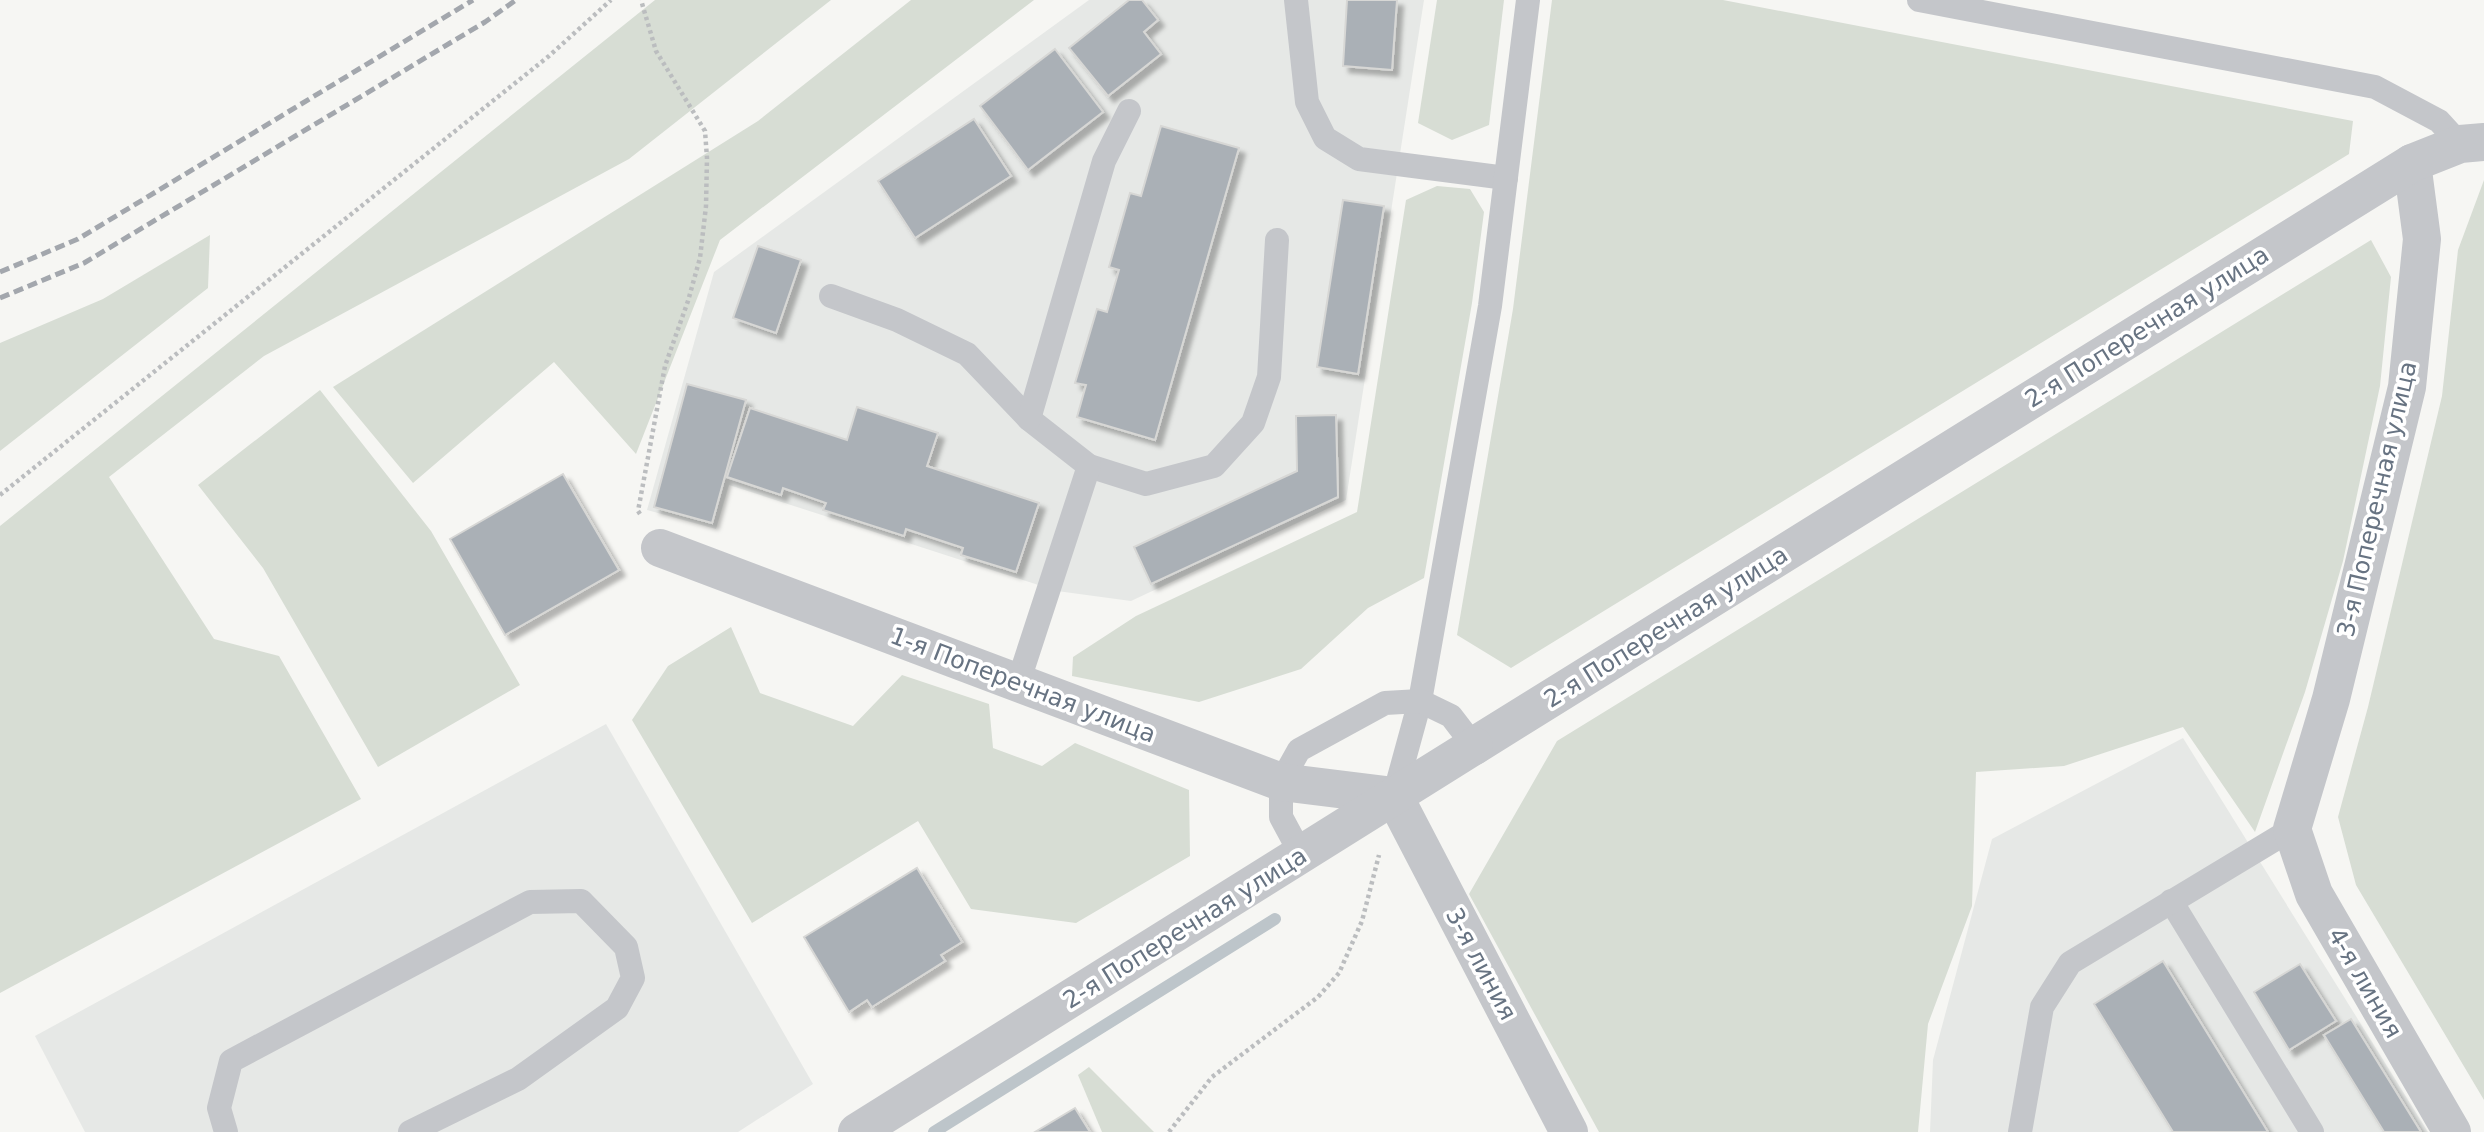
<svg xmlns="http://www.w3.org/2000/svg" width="2484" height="1132" font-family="'DejaVu Sans',sans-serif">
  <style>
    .built { fill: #e6e8e6 }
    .green { fill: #d7ddd4 }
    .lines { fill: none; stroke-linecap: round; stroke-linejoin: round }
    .stream { stroke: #bdc5ca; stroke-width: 12 }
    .building { fill: #aab0b6; stroke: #d7d7d5; stroke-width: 2; filter: url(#shadow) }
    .path { stroke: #bbbdbf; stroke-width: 4.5; stroke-dasharray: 3.5 3.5; stroke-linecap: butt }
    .service { stroke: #c4c6ca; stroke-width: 24 }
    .minor { stroke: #c4c6ca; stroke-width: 38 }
    .tertiary { stroke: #c4c6ca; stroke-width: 38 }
    .rail { stroke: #a3a7ad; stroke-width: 5; stroke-dasharray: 10 5; stroke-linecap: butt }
    .labels { text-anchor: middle; stroke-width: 7; stroke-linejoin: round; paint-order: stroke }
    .street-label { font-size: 24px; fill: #677382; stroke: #fff }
  </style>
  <defs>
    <filter id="shadow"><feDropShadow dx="6" dy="6" stdDeviation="2" flood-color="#0004"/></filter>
  </defs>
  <rect width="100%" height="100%" fill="#f6f6f3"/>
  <!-- built -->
  <g class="built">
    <polygon points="1089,0 1424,0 1346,500 1131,601 1057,591 729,485 716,529 647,510 714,272"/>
    <polygon points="606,724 813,1084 738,1132 85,1132 35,1036"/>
    <polygon points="2183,738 2428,1132 1930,1132 1933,1060 1992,839"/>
  </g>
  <!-- green -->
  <g class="green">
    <polygon points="655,0 831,0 629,159 264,356 109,477 214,639 279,656 361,799 0,993 0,526"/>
    <polygon points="911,0 1034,0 720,240 636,454 554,362 413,483 333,387 758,121"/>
    <polygon points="1437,0 1504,0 1489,125 1452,140 1418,123"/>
    <polygon points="1552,0 1723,0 2353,121 2349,154 1511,668 1457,635 1513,309"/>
    <polygon points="2484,180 2484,1100 2356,885 2338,817 2368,707 2442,396 2458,250"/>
    <polygon points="1437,186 1470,189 1484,212 1472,303 1424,578 1368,608 1301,669 1199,702 1072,676 1073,657 1136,616 1357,512 1406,200"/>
    <polygon points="210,235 208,288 0,451 0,343 103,299"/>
    <polygon points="2371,240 2391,277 2380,386 2343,561 2305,692 2255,832 2183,727 2064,766 1976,772 1972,906 1928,1024 1918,1132 1599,1132 1469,894 1557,741"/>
    <polygon points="320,390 431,531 520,685 378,767 263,568 198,485"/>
    <polygon points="731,627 760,693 853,726 902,675 989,704 993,748 1042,766 1075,743 1189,790 1190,856 1076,923 971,909 918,821 752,923 632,720 668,666"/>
    <polygon points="1089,1067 1154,1132 1102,1132 1078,1075"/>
  </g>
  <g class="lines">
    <!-- stream -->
    <polyline class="stream" points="934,1132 1275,919"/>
  </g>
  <!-- building -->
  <g class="building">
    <polygon points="1129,0 1142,0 1158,20 1144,32 1161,54 1108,96 1069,48"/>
    <polygon points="1347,0 1397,0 1392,70 1343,66"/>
    <polygon points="1055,49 1103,112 1028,170 980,106"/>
    <polygon points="974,119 1011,176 915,238 878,181"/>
    <polygon points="1161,126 1239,148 1155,440 1077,417 1086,385 1075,383 1097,309 1107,312 1119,270 1109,267 1130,193 1141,196"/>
    <polygon points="1343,200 1384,206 1358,374 1317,367"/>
    <polygon points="758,246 801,260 776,333 733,318"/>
    <polygon points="687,384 746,400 712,523 654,507"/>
    <polygon points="857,407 938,433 927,466 1039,503 1016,572 961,555 963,548 906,529 904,536 823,510 826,503 783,488 781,495 727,477 750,408 847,440"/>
    <polygon points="1336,415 1338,497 1151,584 1134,547 1297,471 1296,416"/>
    <polygon points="563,474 619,570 505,635 450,539"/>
    <polygon points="917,868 962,942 941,955 945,961 872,1007 867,1000 849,1012 804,937"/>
    <polygon points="2163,961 2268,1132 2173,1132 2094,1004"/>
    <polygon points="2300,964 2336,1021 2289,1050 2254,992"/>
    <polygon points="2351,1019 2421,1132 2384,1132 2324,1035"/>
    <polygon points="1075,1108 1090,1132 1035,1132"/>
  </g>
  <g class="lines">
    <!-- path -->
    <g class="path">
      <polyline points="0,495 549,56 611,0"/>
      <polyline points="640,514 638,511 665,366 688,301 700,258 706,206 707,158 705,131 656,51 641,0"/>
      <polyline points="1169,1132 1212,1077 1318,997 1339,973 1362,921 1379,855"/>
    </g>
    <!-- service -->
    <g class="service">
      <polyline points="1296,0 1307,102 1325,138 1359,159 1506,178"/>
      <polyline points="1919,0 2375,87 2439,121 2460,144"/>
      <polyline points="831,296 897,320 967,354 1029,419 1089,466 1146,484 1214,466 1253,423 1269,377 1277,240"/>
      <polyline points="1029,419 1104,161 1129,111"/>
      <polyline points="1018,683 1089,466"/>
      <polyline points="1394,796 1420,701 1490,306 1528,0"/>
      <polyline points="1302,856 1281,817 1281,782 1299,750 1385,703 1420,701 1451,716 1474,746"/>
      <polyline points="2171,901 2312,1132"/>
      <polyline points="226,1132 219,1108 231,1061 530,902 581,901 626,947 633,978 617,1008 518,1079 410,1132"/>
      <polyline points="2020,1132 2042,1007 2070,963 2292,829"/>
    </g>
    <!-- minor -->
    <g class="minor">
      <polyline points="2412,163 2422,239 2407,387 2331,699 2292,829 2314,894 2452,1132"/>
      <polyline points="660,548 1281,782 1394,796 1569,1132"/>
      <polyline points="1474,746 2412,163 2460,144 2484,142"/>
    </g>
    <!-- tertiary -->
    <polyline class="tertiary" points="857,1132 1474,746"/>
    <!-- rail -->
    <g class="rail">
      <polyline points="0,272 78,239 473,0"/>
      <polyline points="0,298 84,263 485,22 516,0"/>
    </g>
  </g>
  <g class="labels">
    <!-- street labels -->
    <g class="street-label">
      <text transform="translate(2147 327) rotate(-32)" y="8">2-я Поперечная улица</text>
      <text transform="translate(2377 499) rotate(-77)" y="8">3-я Поперечная улица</text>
      <text transform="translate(1666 627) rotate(-32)" y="8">2-я Поперечная улица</text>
      <text transform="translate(1023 685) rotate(21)" y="8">1-я Поперечная улица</text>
      <text transform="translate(1185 928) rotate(-32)" y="8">2-я Поперечная улица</text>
      <text transform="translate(1481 964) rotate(62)" y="8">3-я линия</text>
      <text transform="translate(2365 983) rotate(60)" y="8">4-я линия</text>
    </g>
  </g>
</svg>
